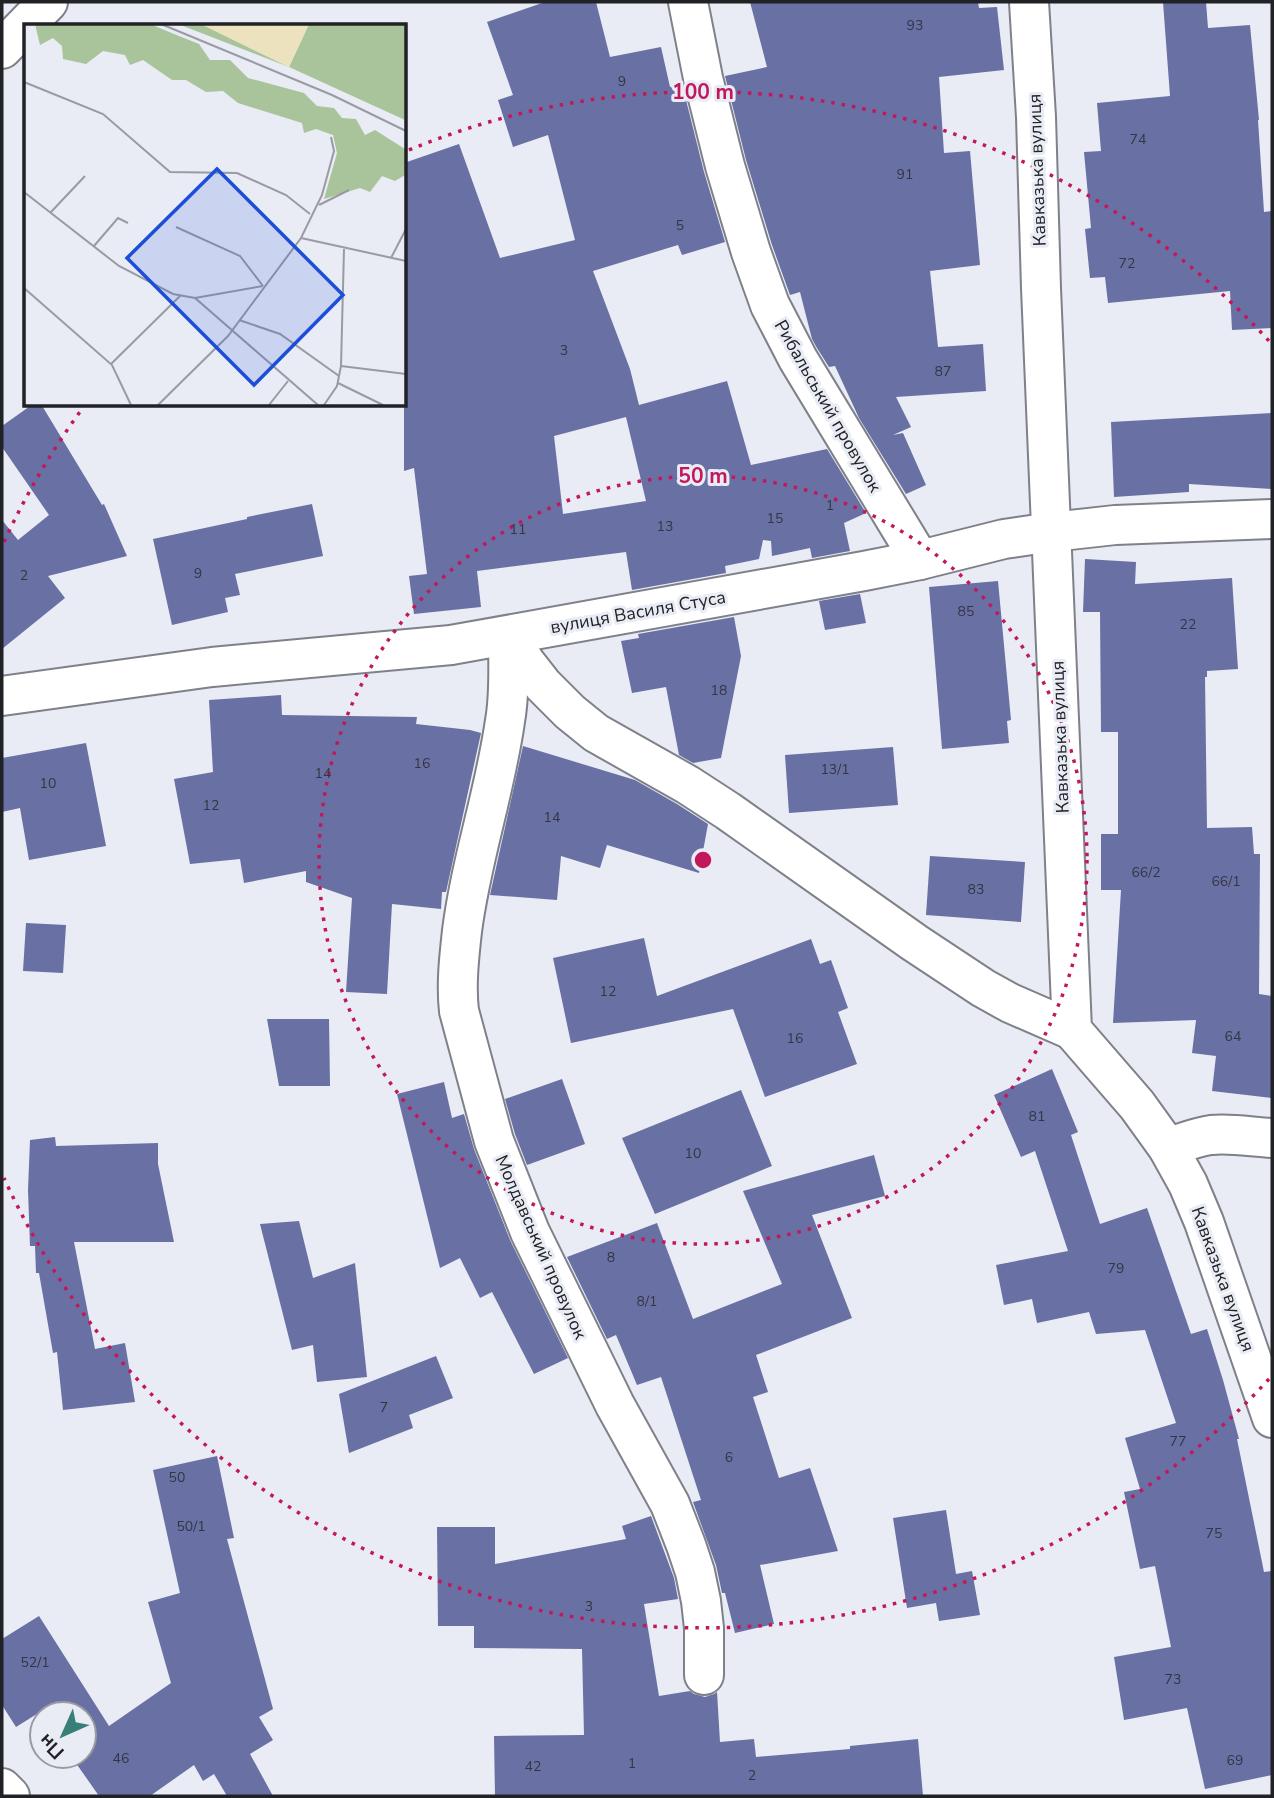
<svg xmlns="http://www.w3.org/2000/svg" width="1274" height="1798" font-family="'Nunito Sans',sans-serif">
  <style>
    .building { fill: #6970a3; fill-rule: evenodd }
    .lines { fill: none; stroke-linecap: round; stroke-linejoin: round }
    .minor-casing { stroke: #7f8189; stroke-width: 42 }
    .minor { stroke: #fff; stroke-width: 38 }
    .ring { fill: none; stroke: #c2185b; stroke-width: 3.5; stroke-dasharray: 3.5 7 }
    .labels { text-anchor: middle; stroke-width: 6; stroke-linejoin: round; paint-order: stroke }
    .number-label { font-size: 14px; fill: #333644 }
    .street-label { font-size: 18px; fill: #212225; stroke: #e9ebf5 }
    .inset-road { fill: none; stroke: #999ba2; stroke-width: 2 }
    .view { fill: #1d4ed8; fill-opacity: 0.15; stroke: #1d4ed8; stroke-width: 3.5 }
    .inset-edge { fill: none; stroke: #212225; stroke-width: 3.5 }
    .centre { fill: #c2185b; stroke: #e9ebf5; stroke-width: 3.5 }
    .ring-label { font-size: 21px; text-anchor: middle; font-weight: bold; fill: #c2185b; stroke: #e9ebf5; stroke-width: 6; stroke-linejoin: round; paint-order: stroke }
  </style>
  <rect width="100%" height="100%" fill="#e9ebf5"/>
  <!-- building -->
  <g class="building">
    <path d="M545,2H596L610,57L661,47L670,87L682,84L704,172L725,242L682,255L678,245L593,271L630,369L639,405L727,381L751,465L827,449L866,513L844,523L850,551L812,558L810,548L772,556L771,541L763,540L759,559L725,566L726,573L632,590L626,552L477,571L481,607L414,614L409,576L427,574L414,468L404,471V163L459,144L500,258L575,240L548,135L513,147L498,100L513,95L487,22ZM626,417L646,501L563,514L554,436Z"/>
    <polygon points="750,2 978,2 979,8 997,7 1004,70 939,77 944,153 970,151 980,265 930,271 938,347 983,344 986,391 896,397 911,427 893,435 903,433 926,485 906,494 859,418 835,366 829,367 817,348 812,339 800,292 790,295 772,245 746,160 725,76 767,67"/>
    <polygon points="1163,2 1206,2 1208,28 1250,25 1259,120 1258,120 1264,212 1272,211 1272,328 1232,330 1230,291 1108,303 1105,277 1090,278 1085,229 1091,228 1084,152 1101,151 1097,103 1170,96"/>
    <polygon points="33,404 41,404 102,505 104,504 127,556 48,576 65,598 2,649 2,520 18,540 49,515 2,447 2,426"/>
    <polygon points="1272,413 1272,489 1189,484 1189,492 1114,497 1111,422"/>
    <polygon points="312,504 323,556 235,574 240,595 225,598 228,612 172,625 153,539 247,519 247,517"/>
    <polygon points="1085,559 1136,562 1135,584 1232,578 1238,669 1207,671 1207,677 1205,677 1207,828 1252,827 1254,854 1260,854 1259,994 1272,996 1272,1098 1212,1091 1216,1056 1192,1053 1196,1020 1113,1023 1121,890 1101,890 1101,834 1118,834 1118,732 1101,732 1100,612 1083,612"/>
    <polygon points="998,581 1011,720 1007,721 1009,743 942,749 929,587"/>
    <polygon points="860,594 866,623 825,630 819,601"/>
    <polygon points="734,617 741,656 721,758 693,763 679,755 666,687 632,693 621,641 639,638 638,634"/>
    <polygon points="281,695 282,715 417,717 416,724 470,730 481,733 446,892 442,892 441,909 392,904 387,994 346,992 352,898 306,882 306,871 244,883 240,859 190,864 174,779 213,772 209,700"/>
    <polygon points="86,743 106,846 29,860 20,808 2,812 2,758"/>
    <polygon points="523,746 635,780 677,804 708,824 699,873 607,845 600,868 561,856 557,900 490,895"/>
    <polygon points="893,747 898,805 789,813 785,755"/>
    <polygon points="930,856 1025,862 1021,922 926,915"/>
    <polygon points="26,923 66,925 63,973 23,971"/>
    <polygon points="644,938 657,996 811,939 820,964 831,960 848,1008 838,1012 857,1064 765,1097 733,1009 571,1043 553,958"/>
    <polygon points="267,1019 329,1019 330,1086 279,1086"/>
    <polygon points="1052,1069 1078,1132 1071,1135 1100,1224 1147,1208 1191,1334 1207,1329 1223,1380 1239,1439 1237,1439 1264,1572 1272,1571 1272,1775 1205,1789 1187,1708 1124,1720 1114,1657 1171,1647 1155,1566 1140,1569 1124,1492 1140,1489 1125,1438 1176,1423 1145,1330 1096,1334 1089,1312 1037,1323 1032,1299 1004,1305 996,1265 1068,1251 1035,1151 1021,1157 994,1095"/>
    <polygon points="562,1079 585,1144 527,1165 515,1134 505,1099"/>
    <polygon points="444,1082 452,1118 464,1114 474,1149 510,1240 568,1358 534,1374 492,1292 480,1298 460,1258 440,1268 397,1094"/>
    <polygon points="741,1090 772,1166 655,1214 622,1138"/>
    <polygon points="55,1137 56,1146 158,1143 158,1164 174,1242 74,1242 95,1349 125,1343 135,1402 63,1410 57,1352 53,1353 39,1273 36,1273 35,1246 30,1246 28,1190 30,1140"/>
    <polygon points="874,1155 885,1196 812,1215 852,1318 756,1355 768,1392 753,1397 779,1478 810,1468 838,1551 760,1565 774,1624 735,1633 725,1593 722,1593 716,1565 693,1502 701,1500 661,1377 637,1385 616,1335 607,1339 567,1257 657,1223 693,1319 782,1284 743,1191"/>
    <polygon points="299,1221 313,1278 355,1263 367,1377 317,1382 313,1345 292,1350 260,1224"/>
    <polygon points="436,1356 453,1398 409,1415 413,1428 349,1453 339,1394"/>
    <polygon points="217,1456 234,1538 227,1539 273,1709 259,1717 273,1740 250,1754 273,1796 227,1796 214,1774 203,1781 194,1765 150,1796 99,1796 71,1756 84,1756 84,1714 42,1714 40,1712 16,1727 2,1705 2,1639 39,1616 109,1726 171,1683 148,1602 180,1593 153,1470"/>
    <polygon points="946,1510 956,1574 972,1571 980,1615 939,1621 936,1603 907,1608 893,1518"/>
    <polygon points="651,1516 674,1578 678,1599 644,1604 659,1696 690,1691 694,1694 705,1697 714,1694 717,1692 720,1742 754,1739 756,1757 850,1749 850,1746 918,1739 923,1796 495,1796 494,1736 584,1735 582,1649 474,1648 474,1626 438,1626 437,1527 495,1527 495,1564 626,1539 622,1526"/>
  </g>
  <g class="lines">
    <!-- minor casing -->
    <g class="minor-casing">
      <g id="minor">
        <polyline points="688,2 703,78 725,166 751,252 770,305 798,359 920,560"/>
        <polyline points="1029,2 1036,117 1041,288 1072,1030 1137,1105 1168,1148 1188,1184 1204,1222 1272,1418"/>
        <polyline points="2,49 48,2"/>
        <path d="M508,636C508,664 510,693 505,721C495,792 471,860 462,931C459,958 456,985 459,1011L494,1141L530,1232L615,1405L670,1504L686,1545L695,1572L701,1601L704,1628V1675"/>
        <polyline points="508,636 525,662 543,685 570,712 596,733 688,785 728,811 915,943 983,988 1010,1003 1072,1030"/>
        <polyline points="2,696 212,667 451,645 864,571 920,560 1004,539 1052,532 1115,525 1272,519"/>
        <path d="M1168,1148C1181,1143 1196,1137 1211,1135C1231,1133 1252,1137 1272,1138"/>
        <polyline points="2,1788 10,1796"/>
      </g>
    </g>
    <!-- minor -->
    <use href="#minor" class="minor"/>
  </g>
  <!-- distance rings -->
  <g class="ring">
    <circle cx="703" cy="860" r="384"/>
    <path d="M1269 1379A768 768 0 0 1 4 1178M4 542A768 768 0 0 1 82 409M409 150A768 768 0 0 1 1269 341"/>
  </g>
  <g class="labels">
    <!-- number labels -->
    <g class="number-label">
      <text x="915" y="30">93</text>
      <text x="622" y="86">9</text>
      <text x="1138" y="144">74</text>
      <text x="905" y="179">91</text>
      <text x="680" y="230">5</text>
      <text x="1127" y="268">72</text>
      <text x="564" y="355">3</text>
      <text x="943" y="376">87</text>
      <text x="830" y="510">1</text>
      <text x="775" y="523">15</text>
      <text x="665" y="531">13</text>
      <text x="518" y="534">11</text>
      <text x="198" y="578">9</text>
      <text x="24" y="580">2</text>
      <text x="966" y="616">85</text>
      <text x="1188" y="629">22</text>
      <text x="719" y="695">18</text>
      <text x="422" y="768">16</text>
      <text x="835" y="774">13/1</text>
      <text x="323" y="778">14</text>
      <text x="48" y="788">10</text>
      <text x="211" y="810">12</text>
      <text x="552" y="822">14</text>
      <text x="1146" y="877">66/2</text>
      <text x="1226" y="886">66/1</text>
      <text x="976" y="894">83</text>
      <text x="608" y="996">12</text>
      <text x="1233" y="1041">64</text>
      <text x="795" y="1043">16</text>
      <text x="1037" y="1121">81</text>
      <text x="693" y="1158">10</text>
      <text x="611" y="1262">8</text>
      <text x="1116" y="1273">79</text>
      <text x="647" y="1306">8/1</text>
      <text x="384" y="1412">7</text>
      <text x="1178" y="1446">77</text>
      <text x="729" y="1462">6</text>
      <text x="177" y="1482">50</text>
      <text x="191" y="1531">50/1</text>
      <text x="1214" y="1538">75</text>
      <text x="589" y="1611">3</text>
      <text x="35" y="1667">52/1</text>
      <text x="1173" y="1684">73</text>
      <text x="121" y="1763">46</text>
      <text x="1235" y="1765">69</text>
      <text x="632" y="1768">1</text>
      <text x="533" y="1771">42</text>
      <text x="752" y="1780">2</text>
    </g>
    <!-- street labels -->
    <g class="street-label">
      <text transform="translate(1037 170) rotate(-92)" y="6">Кавказька вулиця</text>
      <text transform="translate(828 406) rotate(60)" y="6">Рибальський провулок</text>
      <text transform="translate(638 612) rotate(-10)" y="6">вулиця Василя Стуса</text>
      <text transform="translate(1060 737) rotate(-92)" y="6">Кавказька вулиця</text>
      <text transform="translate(541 1247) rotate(66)" y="6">Молдавський провулок</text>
      <text transform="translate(1223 1279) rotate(70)" y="6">Кавказька вулиця</text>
    </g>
  </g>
  <!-- overview -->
  <g transform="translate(24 24)">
    <rect width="382" height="382" fill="#e9ebf5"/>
    <path d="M11,0H126L150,10L175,20L186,36H206L224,54L280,69L293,82L310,84L318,94L332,95L341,111L351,106L381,125V151L371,157L358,152L346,168L336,164L300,175L313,129L309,111L292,105L280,109L278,99L214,79L199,67L182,68L162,56H148L119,36L106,41L101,31L79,27L62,40L39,35L38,22L29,14L16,21ZM154,0H177L265,43L285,0H381V96L265,43Z" fill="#a9c49a"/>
    <path d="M177,0H285L265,43Z" fill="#ece2bd"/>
    <path class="inset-road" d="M137,0L308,71L382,107M0,58L79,90L146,148L213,149L262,171L286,190M0,168L95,242L149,270L171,274L294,381M295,181L325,166M27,188L61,152M152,203L216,232L239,262M277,214L382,237M70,222L94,194L104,199M367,234L382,205M0,264L88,341L107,381M171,274L239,262M215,296L256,310L315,352M87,340L156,272M317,342L382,350M314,359L359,381M134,381L204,312L277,214L298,171L310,127L307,113M245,381L264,357M300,381L313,362L317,342L320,225"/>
    <path class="view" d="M193,145L319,271L230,361L103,234Z"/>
    <rect width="382" height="382" class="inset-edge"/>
  </g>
  <circle cx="703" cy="860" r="10" class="centre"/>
  <g class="ring-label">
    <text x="703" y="99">100 m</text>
    <text x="703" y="483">50 m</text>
  </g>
  <!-- border -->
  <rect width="1274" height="1798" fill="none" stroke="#212225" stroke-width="7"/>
  <!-- north arrow -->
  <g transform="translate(63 1735) rotate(225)"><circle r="33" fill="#e9ebf5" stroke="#999ba2" stroke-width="2"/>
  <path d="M0-5L12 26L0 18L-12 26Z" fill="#387f78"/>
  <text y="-10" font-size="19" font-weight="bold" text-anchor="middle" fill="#212225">Пн</text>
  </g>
</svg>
